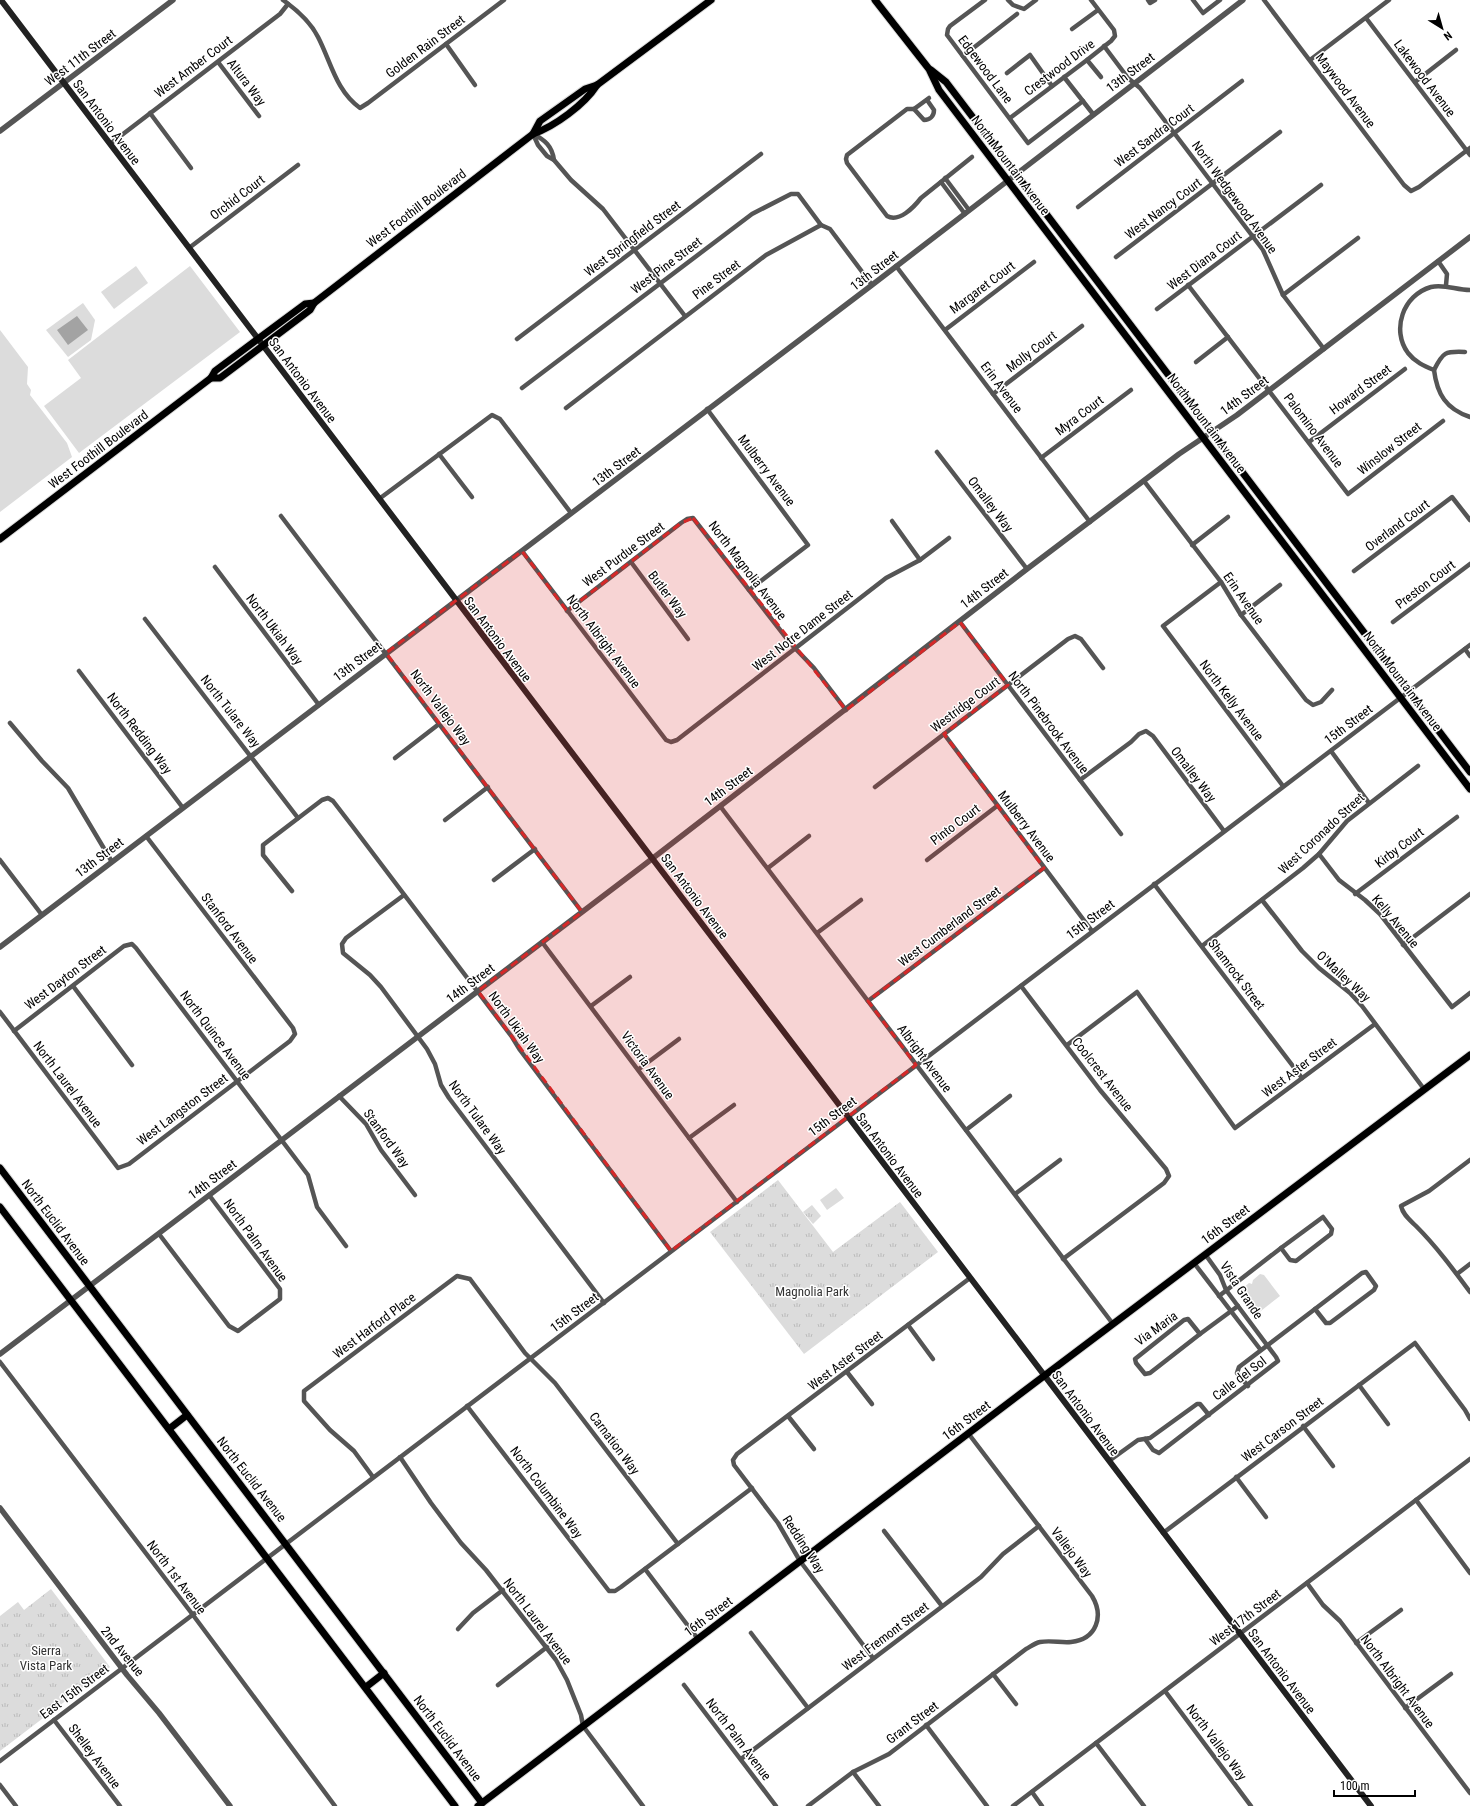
<svg xmlns="http://www.w3.org/2000/svg" width="1470" height="1806" font-family="'Roboto Condensed',sans-serif">
  <style>
    .grass { fill: url(#grass-tufts) }
    .pitch { fill: #dcdcdc }
    .water { fill: #a3a3a3 }
    .lines { fill: none; stroke-linecap: round; stroke-linejoin: round }
    .primary-casing { stroke: #dbdbdb; stroke-width: 9 }
    .minor { stroke: #555; stroke-width: 4.5 }
    .tertiary { stroke: #555; stroke-width: 5.5 }
    .secondary { stroke: #222; stroke-width: 6 }
    .primary { stroke: #000; stroke-width: 7 }
    .marked { fill: #d62828; fill-opacity: 0.2; stroke: #d62828; stroke-width: 3; stroke-dasharray: 8 5; stroke-linejoin: round }
    .labels { text-anchor: middle; stroke-width: 3; stroke-linejoin: round; paint-order: stroke }
    .street-label { font-size: 13px; fill: #000; stroke: #fff }
    .park-label { font-size: 13px; fill: #333; stroke: #fff }
  </style>
  <defs>
    <pattern id="grass-tufts" width="24" height="20" patternUnits="userSpaceOnUse"><rect width="24" height="20" fill="#dcdcdc"/><path d="M3 7l-1-3M5 7V3M7 7l1-3M15 17l-1-3M17 17v-4M19 17l1-3" fill="none" stroke="#bbb"/></pattern>
  </defs>
  <rect width="100%" height="100%" fill="#fff"/>
  <!-- grass -->
  <g class="grass">
    <polygon points="778,1180 833,1252 900,1202 938,1252 804,1354 710,1232"/>
    <polygon points="812,1205 821,1216 813,1224 803,1212"/>
    <polygon points="51,1589 110,1667 0,1751 0,1616 18,1602 24,1610"/>
  </g>
  <!-- pitch -->
  <g class="pitch">
    <polygon points="136,266 148,283 114,309 101,292"/>
    <polygon points="190,266 240,332 79,453 44,406 81,378 68,360"/>
    <polygon points="83,303 95,320 91,340 68,357 46,330"/>
    <polygon points="0,330 28,367 27,384 31,390 30,395 67,443 72,457 0,512"/>
    <polygon points="836,1188 844,1198 827,1210 820,1200"/>
    <polygon points="1260,1274 1264,1275 1280,1296 1257,1314 1240,1293 1241,1290 1249,1283 1252,1284 1253,1280"/>
  </g>
  <!-- water -->
  <polygon class="water" points="77,316 88,330 68,345 57,330"/>
  <g class="lines">
    <!-- primary casing -->
    <g class="primary-casing">
      <g id="primary">
        <polyline points="875,0 929,69 939,90 1470,789"/>
        <polyline points="931,70 946,82 1470,772"/>
        <polyline points="533,134 540,121 585,89 597,85 711,0"/>
        <path d="M211,378H220L310,310L314,303L533,134C555,126 584,105 597,85"/>
        <polyline points="0,539 211,378 215,371 305,304 314,303"/>
        <polyline points="0,1168 482,1803"/>
        <polyline points="0,1207 455,1806"/>
        <polyline points="169,1429 187,1415"/>
        <polyline points="366,1687 384,1673"/>
        <polyline points="478,1806 1036,1382 1470,1055"/>
      </g>
    </g>
    <!-- minor -->
    <g class="minor">
      <path d="M283,0C297,10 310,21 318,37C331,62 336,91 360,108L368,103L504,0"/>
      <polyline points="985,0 950,26 948,29 947,35 1028,143 1083,101"/>
      <polyline points="1008,0 1013,5 1024,9 1036,0"/>
      <polyline points="1148,0 1150,3 1155,0"/>
      <polyline points="1193,0 1203,13 1220,0"/>
      <polyline points="1264,0 1404,185 1411,191 1419,187 1470,148"/>
      <polyline points="1366,18 1470,155"/>
      <polyline points="1072,29 1098,10"/>
      <polyline points="446,44 475,85"/>
      <polyline points="1104,46 1128,78 1140,88 1263,250 1283,295 1324,349"/>
      <polyline points="963,56 1017,14"/>
      <polyline points="1087,60 1101,77"/>
      <polyline points="1310,60 1389,0"/>
      <polyline points="218,62 259,116"/>
      <polyline points="1007,73 1030,55 1052,86"/>
      <polyline points="1064,77 1093,114"/>
      <polyline points="1415,82 1456,50"/>
      <path d="M929,98L914,109H907L847,155L846,159L847,163L887,216C899,223 914,207 921,198L972,157"/>
      <path d="M914,109L924,120C930,120 934,116 934,110L927,100"/>
      <polyline points="150,113 191,168"/>
      <polyline points="1010,118 1087,60 1111,41 1115,36 1114,30 1091,0"/>
      <polyline points="533,134 538,145 547,156 554,160 571,180 603,209 685,316"/>
      <path d="M533,134C545,140 552,146 554,160"/>
      <polyline points="110,144 280,14 288,4"/>
      <polyline points="945,178 969,210"/>
      <polyline points="941,182 965,214"/>
      <polyline points="1078,207 1242,81"/>
      <polyline points="189,248 298,165"/>
      <polyline points="1116,257 1280,132"/>
      <polyline points="1438,261 1447,274 1446,285"/>
      <polyline points="896,266 1090,522"/>
      <polyline points="1188,285 1348,494 1443,421"/>
      <path d="M1470,290C1456,290 1445,284 1431,287C1403,295 1391,330 1408,353C1415,362 1424,366 1434,370C1437,394 1446,409 1470,417"/>
      <polyline points="1283,295 1358,238"/>
      <polyline points="1157,309 1321,185"/>
      <polyline points="945,330 1034,262"/>
      <polyline points="517,339 761,154"/>
      <polyline points="1196,362 1228,337"/>
      <path d="M1434,370C1443,352 1445,351 1465,352"/>
      <polyline points="522,388 752,214 791,194 798,194 821,225"/>
      <polyline points="993,394 1082,326"/>
      <polyline points="566,408 766,255 821,225 830,229 872,285"/>
      <polyline points="707,409 808,545 749,590"/>
      <polyline points="1309,442 1405,369"/>
      <polyline points="937,452 1027,569"/>
      <polyline points="439,454 472,497"/>
      <polyline points="1041,458 1131,390"/>
      <polyline points="1144,481 1221,582 1241,615 1306,700 1313,705 1321,702 1332,690"/>
      <polyline points="379,499 492,415 500,419 571,513"/>
      <polyline points="281,516 582,912"/>
      <polyline points="892,521 920,560"/>
      <polyline points="1192,545 1228,517"/>
      <polyline points="522,551 666,740 671,742 677,740 886,578 920,560 949,538"/>
      <polyline points="631,562 688,639"/>
      <polyline points="215,567 319,705"/>
      <polyline points="1354,571 1452,497 1470,520"/>
      <polyline points="1221,582 1163,626 1283,786"/>
      <polyline points="567,611 681,523 687,519 693,518 791,644 814,668 846,710"/>
      <polyline points="1241,615 1280,585"/>
      <polyline points="145,619 298,818"/>
      <polyline points="960,622 1121,834"/>
      <polyline points="1393,622 1470,564"/>
      <polyline points="1465,649 1470,656"/>
      <polyline points="79,671 183,808"/>
      <polyline points="10,723 42,761 68,788 112,862"/>
      <polyline points="944,734 1092,931"/>
      <polyline points="1331,751 1369,803"/>
      <polyline points="395,758 439,724"/>
      <polyline points="1080,780 1131,742 1139,734 1146,731 1153,736 1224,831"/>
      <polyline points="875,787 1068,639 1075,636 1081,639 1103,668"/>
      <polyline points="720,806 1113,1324"/>
      <polyline points="445,820 488,787"/>
      <polyline points="1319,854 1339,880 1365,900 1380,914 1452,1007 1470,993"/>
      <polyline points="0,860 42,915"/>
      <polyline points="927,860 997,806"/>
      <polyline points="768,868 809,836"/>
      <polyline points="494,880 535,849"/>
      <polyline points="1154,884 1302,1078"/>
      <polyline points="292,891 263,855 263,845 322,800 328,798 333,801 353,827 512,1037 520,1050 671,1251"/>
      <polyline points="1355,894 1457,817"/>
      <polyline points="404,895 346,938 342,944 343,953 370,975 381,987 427,1049 435,1064 441,1085 449,1098 604,1303"/>
      <polyline points="1262,900 1302,951 1319,968 1350,993 1362,1006 1424,1089"/>
      <polyline points="817,933 861,900"/>
      <polyline points="542,942 737,1202"/>
      <polyline points="1403,945 1470,894"/>
      <polyline points="1202,946 1303,868 1319,854 1347,821 1418,766"/>
      <polyline points="73,986 132,1065"/>
      <polyline points="1021,986 1100,1090 1166,1169 1169,1176 1164,1183 1063,1259"/>
      <polyline points="868,1001 1044,868"/>
      <polyline points="591,1006 630,977"/>
      <polyline points="0,1012 118,1168 129,1164 290,1041 295,1034 293,1028 146,836"/>
      <polyline points="14,1031 124,946 132,944 136,948 308,1175 317,1207 346,1246"/>
      <polyline points="1067,1045 1137,992 1235,1128 1375,1024"/>
      <polyline points="639,1069 679,1039"/>
      <polyline points="339,1096 366,1124 381,1150 415,1195"/>
      <polyline points="966,1130 1010,1096"/>
      <polyline points="689,1138 734,1105"/>
      <path d="M1470,1160L1429,1191L1401,1206C1403,1215 1410,1220 1416,1226C1436,1246 1453,1269 1470,1292"/>
      <polyline points="1015,1194 1060,1160"/>
      <polygon points="1323,1217 1332,1229 1331,1234 1296,1261 1290,1260 1281,1248"/>
      <polyline points="159,1234 229,1326 238,1331 280,1299 280,1289 209,1195"/>
      <polyline points="1194,1263 1260,1349"/>
      <polygon points="1366,1272 1376,1286 1374,1290 1330,1323 1326,1323 1315,1309 1362,1273"/>
      <polyline points="1457,1274 1470,1264"/>
      <polyline points="1219,1296 1281,1248"/>
      <polygon points="1188,1319 1200,1334 1150,1373 1145,1374 1136,1363 1135,1359 1184,1320"/>
      <polyline points="908,1325 933,1359"/>
      <polyline points="1200,1334 1238,1306"/>
      <polyline points="0,1362 193,1615 335,1806"/>
      <polyline points="847,1372 872,1404"/>
      <polyline points="1359,1385 1388,1424"/>
      <polyline points="1248,1386 1237,1373 1239,1367 1315,1309"/>
      <polyline points="467,1406 609,1591 615,1591 621,1587 752,1488"/>
      <polyline points="788,1416 814,1449"/>
      <polyline points="1303,1426 1333,1466"/>
      <polyline points="1145,1439 1153,1450 1159,1453 1278,1361 1276,1357 1226,1290 1220,1275 1205,1254"/>
      <polyline points="400,1457 431,1503 461,1543 486,1570 556,1660 567,1680 581,1715 583,1726 643,1806"/>
      <polyline points="1109,1461 1138,1440 1150,1438 1197,1404 1200,1404 1209,1415"/>
      <polyline points="373,1477 354,1451 330,1430 304,1401 304,1391 457,1276 470,1279 525,1353 555,1383 678,1544"/>
      <polyline points="1236,1477 1266,1517"/>
      <polyline points="1416,1500 1470,1573"/>
      <polyline points="884,1531 942,1606"/>
      <polyline points="1163,1533 1415,1343 1465,1410 1470,1419"/>
      <polyline points="645,1569 698,1639"/>
      <polyline points="1307,1583 1323,1605 1340,1621 1470,1793"/>
      <polyline points="458,1629 473,1613 503,1590"/>
      <polyline points="751,1633 808,1708"/>
      <polyline points="1356,1643 1401,1610"/>
      <polyline points="873,1658 800,1561 778,1523 734,1465 733,1460 737,1454 970,1278"/>
      <polyline points="993,1674 1016,1704"/>
      <polyline points="498,1685 547,1647"/>
      <polyline points="684,1685 776,1806"/>
      <polyline points="1165,1691 1251,1806"/>
      <polyline points="1405,1708 1451,1674"/>
      <polyline points="54,1720 120,1806"/>
      <polyline points="926,1725 987,1806"/>
      <polyline points="1096,1743 1144,1806"/>
      <polyline points="741,1759 981,1577 1003,1554 1039,1526"/>
      <polyline points="0,1761 1470,645"/>
      <polyline points="853,1772 879,1806"/>
      <polyline points="0,1785 16,1806"/>
      <polyline points="1032,1792 1042,1806"/>
      <path d="M808,1806L853,1772L889,1754L1026,1649C1030,1647 1035,1643 1040,1642C1051,1640 1061,1643 1071,1642C1097,1639 1104,1616 1092,1596L968,1433"/>
      <polyline points="1013,1806 1470,1459"/>
    </g>
    <!-- tertiary -->
    <g class="tertiary">
      <polyline points="0,131 173,0"/>
      <polyline points="0,947 872,285 1243,0"/>
      <polyline points="0,1354 644,865 1027,569 1179,454 1237,415 1470,237"/>
      <polyline points="0,1508 127,1675 159,1713 230,1806"/>
    </g>
    <!-- secondary -->
    <polyline class="secondary" points="1,0 1371,1806"/>
    <!-- primary -->
    <use href="#primary" class="primary"/>
  </g>
  <!-- marked area -->
  <path class="marked" d="M693,518L846,710L960,622L1008,685L944,734L1044,868L868,1001L916,1065L671,1251L478,991L582,912L386,653L522,551L567,611L681,523Z"/>
  <g class="labels">
    <!-- street labels -->
    <g class="street-label">
      <text transform="translate(425 46) rotate(-37)" y="5">Golden Rain Street</text>
      <text transform="translate(80 57) rotate(-37)" y="5">West 11th Street</text>
      <text transform="translate(193 66) rotate(-37)" y="5">West Amber Court</text>
      <text transform="translate(1059 67) rotate(-37)" y="5">Crestwood Drive</text>
      <text transform="translate(986 69) rotate(53)" y="5">Edgewood Lane</text>
      <text transform="translate(1130 72) rotate(-37)" y="5">13th Street</text>
      <text transform="translate(1425 78) rotate(53)" y="5">Lakewood Avenue</text>
      <text transform="translate(247 82) rotate(53)" y="5">Altura Way</text>
      <text transform="translate(1346 90) rotate(53)" y="5">Maywood Avenue</text>
      <text transform="translate(107 122) rotate(53)" y="5">San Antonio Avenue</text>
      <text transform="translate(1154 135) rotate(-37)" y="5">West Sandra Court</text>
      <text transform="translate(1011 165) rotate(53)" y="5">North Mountain Avenue</text>
      <text transform="translate(237 197) rotate(-37)" y="5">Orchid Court</text>
      <text transform="translate(1235 197) rotate(54)" y="5">North Wedgewood Avenue</text>
      <text transform="translate(416 208) rotate(-37)" y="5">West Foothill Boulevard</text>
      <text transform="translate(1163 208) rotate(-37)" y="5">West Nancy Court</text>
      <text transform="translate(632 238) rotate(-37)" y="5">West Springfield Street</text>
      <text transform="translate(1204 260) rotate(-37)" y="5">West Diana Court</text>
      <text transform="translate(666 265) rotate(-37)" y="5">West Pine Street</text>
      <text transform="translate(874 270) rotate(-38)" y="5">13th Street</text>
      <text transform="translate(716 279) rotate(-37)" y="5">Pine Street</text>
      <text transform="translate(982 287) rotate(-37)" y="5">Margaret Court</text>
      <text transform="translate(1031 351) rotate(-37)" y="5">Molly Court</text>
      <text transform="translate(303 380) rotate(53)" y="5">San Antonio Avenue</text>
      <text transform="translate(1002 387) rotate(53)" y="5">Erin Avenue</text>
      <text transform="translate(1360 389) rotate(-37)" y="5">Howard Street</text>
      <text transform="translate(1244 395) rotate(-37)" y="5">14th Street</text>
      <text transform="translate(1079 415) rotate(-37)" y="5">Myra Court</text>
      <text transform="translate(1207 423) rotate(53)" y="5">North Mountain Avenue</text>
      <text transform="translate(1314 430) rotate(53)" y="5">Palomino Avenue</text>
      <text transform="translate(1389 448) rotate(-38)" y="5">Winslow Street</text>
      <text transform="translate(98 449) rotate(-37)" y="5">West Foothill Boulevard</text>
      <text transform="translate(616 466) rotate(-37)" y="5">13th Street</text>
      <text transform="translate(767 470) rotate(53)" y="5">Mulberry Avenue</text>
      <text transform="translate(991 504) rotate(53)" y="5">Omalley Way</text>
      <text transform="translate(1397 525) rotate(-37)" y="5">Overland Court</text>
      <text transform="translate(623 554) rotate(-37)" y="5">West Purdue Street</text>
      <text transform="translate(748 570) rotate(53)" y="5">North Magnolia Avenue</text>
      <text transform="translate(1425 584) rotate(-37)" y="5">Preston Court</text>
      <text transform="translate(984 588) rotate(-38)" y="5">14th Street</text>
      <text transform="translate(668 594) rotate(53)" y="5">Butler Way</text>
      <text transform="translate(1244 598) rotate(55)" y="5">Erin Avenue</text>
      <text transform="translate(275 629) rotate(53)" y="5">North Ukiah Way</text>
      <text transform="translate(802 630) rotate(-38)" y="5">West Notre Dame Street</text>
      <text transform="translate(498 639) rotate(53)" y="5">San Antonio Avenue</text>
      <text transform="translate(604 641) rotate(53)" y="5">North Albright Avenue</text>
      <text transform="translate(357 661) rotate(-37)" y="5">13th Street</text>
      <text transform="translate(1403 681) rotate(53)" y="5">North Mountain Avenue</text>
      <text transform="translate(1232 700) rotate(53)" y="5">North Kelly Avenue</text>
      <text transform="translate(965 704) rotate(-37)" y="5">Westridge Court</text>
      <text transform="translate(441 707) rotate(53)" y="5">North Vallejo Way</text>
      <text transform="translate(231 711) rotate(52)" y="5">North Tulare Way</text>
      <text transform="translate(1049 722) rotate(53)" y="5">North Pinebrook Avenue</text>
      <text transform="translate(1348 724) rotate(-37)" y="5">15th Street</text>
      <text transform="translate(140 733) rotate(53)" y="5">North Redding Way</text>
      <text transform="translate(1194 774) rotate(53)" y="5">Omalley Way</text>
      <text transform="translate(728 786) rotate(-37)" y="5">14th Street</text>
      <text transform="translate(955 824) rotate(-37)" y="5">Pinto Court</text>
      <text transform="translate(1027 826) rotate(53)" y="5">Mulberry Avenue</text>
      <text transform="translate(1321 833) rotate(-43)" y="5">West Coronado Street</text>
      <text transform="translate(1399 847) rotate(-37)" y="5">Kirby Court</text>
      <text transform="translate(99 857) rotate(-37)" y="5">13th Street</text>
      <text transform="translate(695 896) rotate(53)" y="5">San Antonio Avenue</text>
      <text transform="translate(1090 919) rotate(-37)" y="5">15th Street</text>
      <text transform="translate(1396 921) rotate(50)" y="5">Kelly Avenue</text>
      <text transform="translate(949 926) rotate(-37)" y="5">West Cumberland Street</text>
      <text transform="translate(230 928) rotate(53)" y="5">Stanford Avenue</text>
      <text transform="translate(1237 974) rotate(53)" y="5">Shamrock Street</text>
      <text transform="translate(1344 976) rotate(43)" y="5">O'Malley Way</text>
      <text transform="translate(65 977) rotate(-37)" y="5">West Dayton Street</text>
      <text transform="translate(470 983) rotate(-37)" y="5">14th Street</text>
      <text transform="translate(517 1027) rotate(54)" y="5">North Ukiah Way</text>
      <text transform="translate(216 1035) rotate(53)" y="5">North Quince Avenue</text>
      <text transform="translate(925 1058) rotate(53)" y="5">Albright Avenue</text>
      <text transform="translate(648 1065) rotate(54)" y="5">Victoria Avenue</text>
      <text transform="translate(1299 1067) rotate(-37)" y="5">West Aster Street</text>
      <text transform="translate(1103 1074) rotate(52)" y="5">Coolcrest Avenue</text>
      <text transform="translate(68 1084) rotate(53)" y="5">North Laurel Avenue</text>
      <text transform="translate(182 1109) rotate(-37)" y="5">West Langston Street</text>
      <text transform="translate(832 1116) rotate(-37)" y="5">15th Street</text>
      <text transform="translate(478 1117) rotate(54)" y="5">North Tulare Way</text>
      <text transform="translate(387 1138) rotate(54)" y="5">Stanford Way</text>
      <text transform="translate(890 1155) rotate(53)" y="5">San Antonio Avenue</text>
      <text transform="translate(212 1179) rotate(-37)" y="5">14th Street</text>
      <text transform="translate(56 1222) rotate(53)" y="5">North Euclid Avenue</text>
      <text transform="translate(1225 1224) rotate(-37)" y="5">16th Street</text>
      <text transform="translate(256 1240) rotate(54)" y="5">North Palm Avenue</text>
      <text transform="translate(1242 1290) rotate(56)" y="5">Vista Grande</text>
      <text transform="translate(574 1312) rotate(-37)" y="5">15th Street</text>
      <text transform="translate(374 1325) rotate(-37)" y="5">West Harford Place</text>
      <text transform="translate(1156 1328) rotate(-36)" y="5">Via Maria</text>
      <text transform="translate(845 1360) rotate(-37)" y="5">West Aster Street</text>
      <text transform="translate(1239 1378) rotate(-37)" y="5">Calle del Sol</text>
      <text transform="translate(1086 1413) rotate(53)" y="5">San Antonio Avenue</text>
      <text transform="translate(966 1420) rotate(-37)" y="5">16th Street</text>
      <text transform="translate(1282 1429) rotate(-37)" y="5">West Carson Street</text>
      <text transform="translate(615 1443) rotate(53)" y="5">Carnation Way</text>
      <text transform="translate(252 1479) rotate(52)" y="5">North Euclid Avenue</text>
      <text transform="translate(547 1492) rotate(53)" y="5">North Columbine Way</text>
      <text transform="translate(804 1544) rotate(57)" y="5">Redding Way</text>
      <text transform="translate(1072 1552) rotate(53)" y="5">Vallejo Way</text>
      <text transform="translate(177 1577) rotate(53)" y="5">North 1st Avenue</text>
      <text transform="translate(708 1616) rotate(-37)" y="5">16th Street</text>
      <text transform="translate(1245 1617) rotate(-37)" y="5">West 17th Street</text>
      <text transform="translate(538 1621) rotate(53)" y="5">North Laurel Avenue</text>
      <text transform="translate(885 1636) rotate(-37)" y="5">West Fremont Street</text>
      <text transform="translate(123 1651) rotate(51)" y="5">2nd Avenue</text>
      <text transform="translate(1282 1671) rotate(53)" y="5">San Antonio Avenue</text>
      <text transform="translate(1398 1681) rotate(53)" y="5">North Albright Avenue</text>
      <text transform="translate(74 1691) rotate(-37)" y="5">East 15th Street</text>
      <text transform="translate(912 1722) rotate(-37)" y="5">Grant Street</text>
      <text transform="translate(448 1738) rotate(53)" y="5">North Euclid Avenue</text>
      <text transform="translate(739 1739) rotate(53)" y="5">North Palm Avenue</text>
      <text transform="translate(1217 1742) rotate(53)" y="5">North Vallejo Way</text>
      <text transform="translate(95 1756) rotate(53)" y="5">Shelley Avenue</text>
    </g>
    <!-- park labels -->
    <g class="park-label">
      <text x="812" y="1296">Magnolia Park</text>
      <text x="46" y="1655">Sierra<tspan x="46" dy="15">Vista Park</tspan></text>
    </g>
  </g>
  <!-- north arrow -->
  <g transform="translate(1442 28) rotate(143)" stroke="#ffffff" stroke-width="3" paint-order="stroke">
  <path d="M0-3L7 15L0 10L-7 15Z" fill="#000000"/>
  <text y="-6" font-size="11" font-weight="bold" text-anchor="middle" fill="#000000">N</text>
  </g>
  <!-- scale -->
  <path d="M1334 1790v6h81v-6" fill="none" stroke="#000000" stroke-width="2"/>
  <text x="1340" y="1790" font-size="12" fill="#000000" stroke="#ffffff" stroke-width="3" paint-order="stroke">100 m</text>
</svg>
